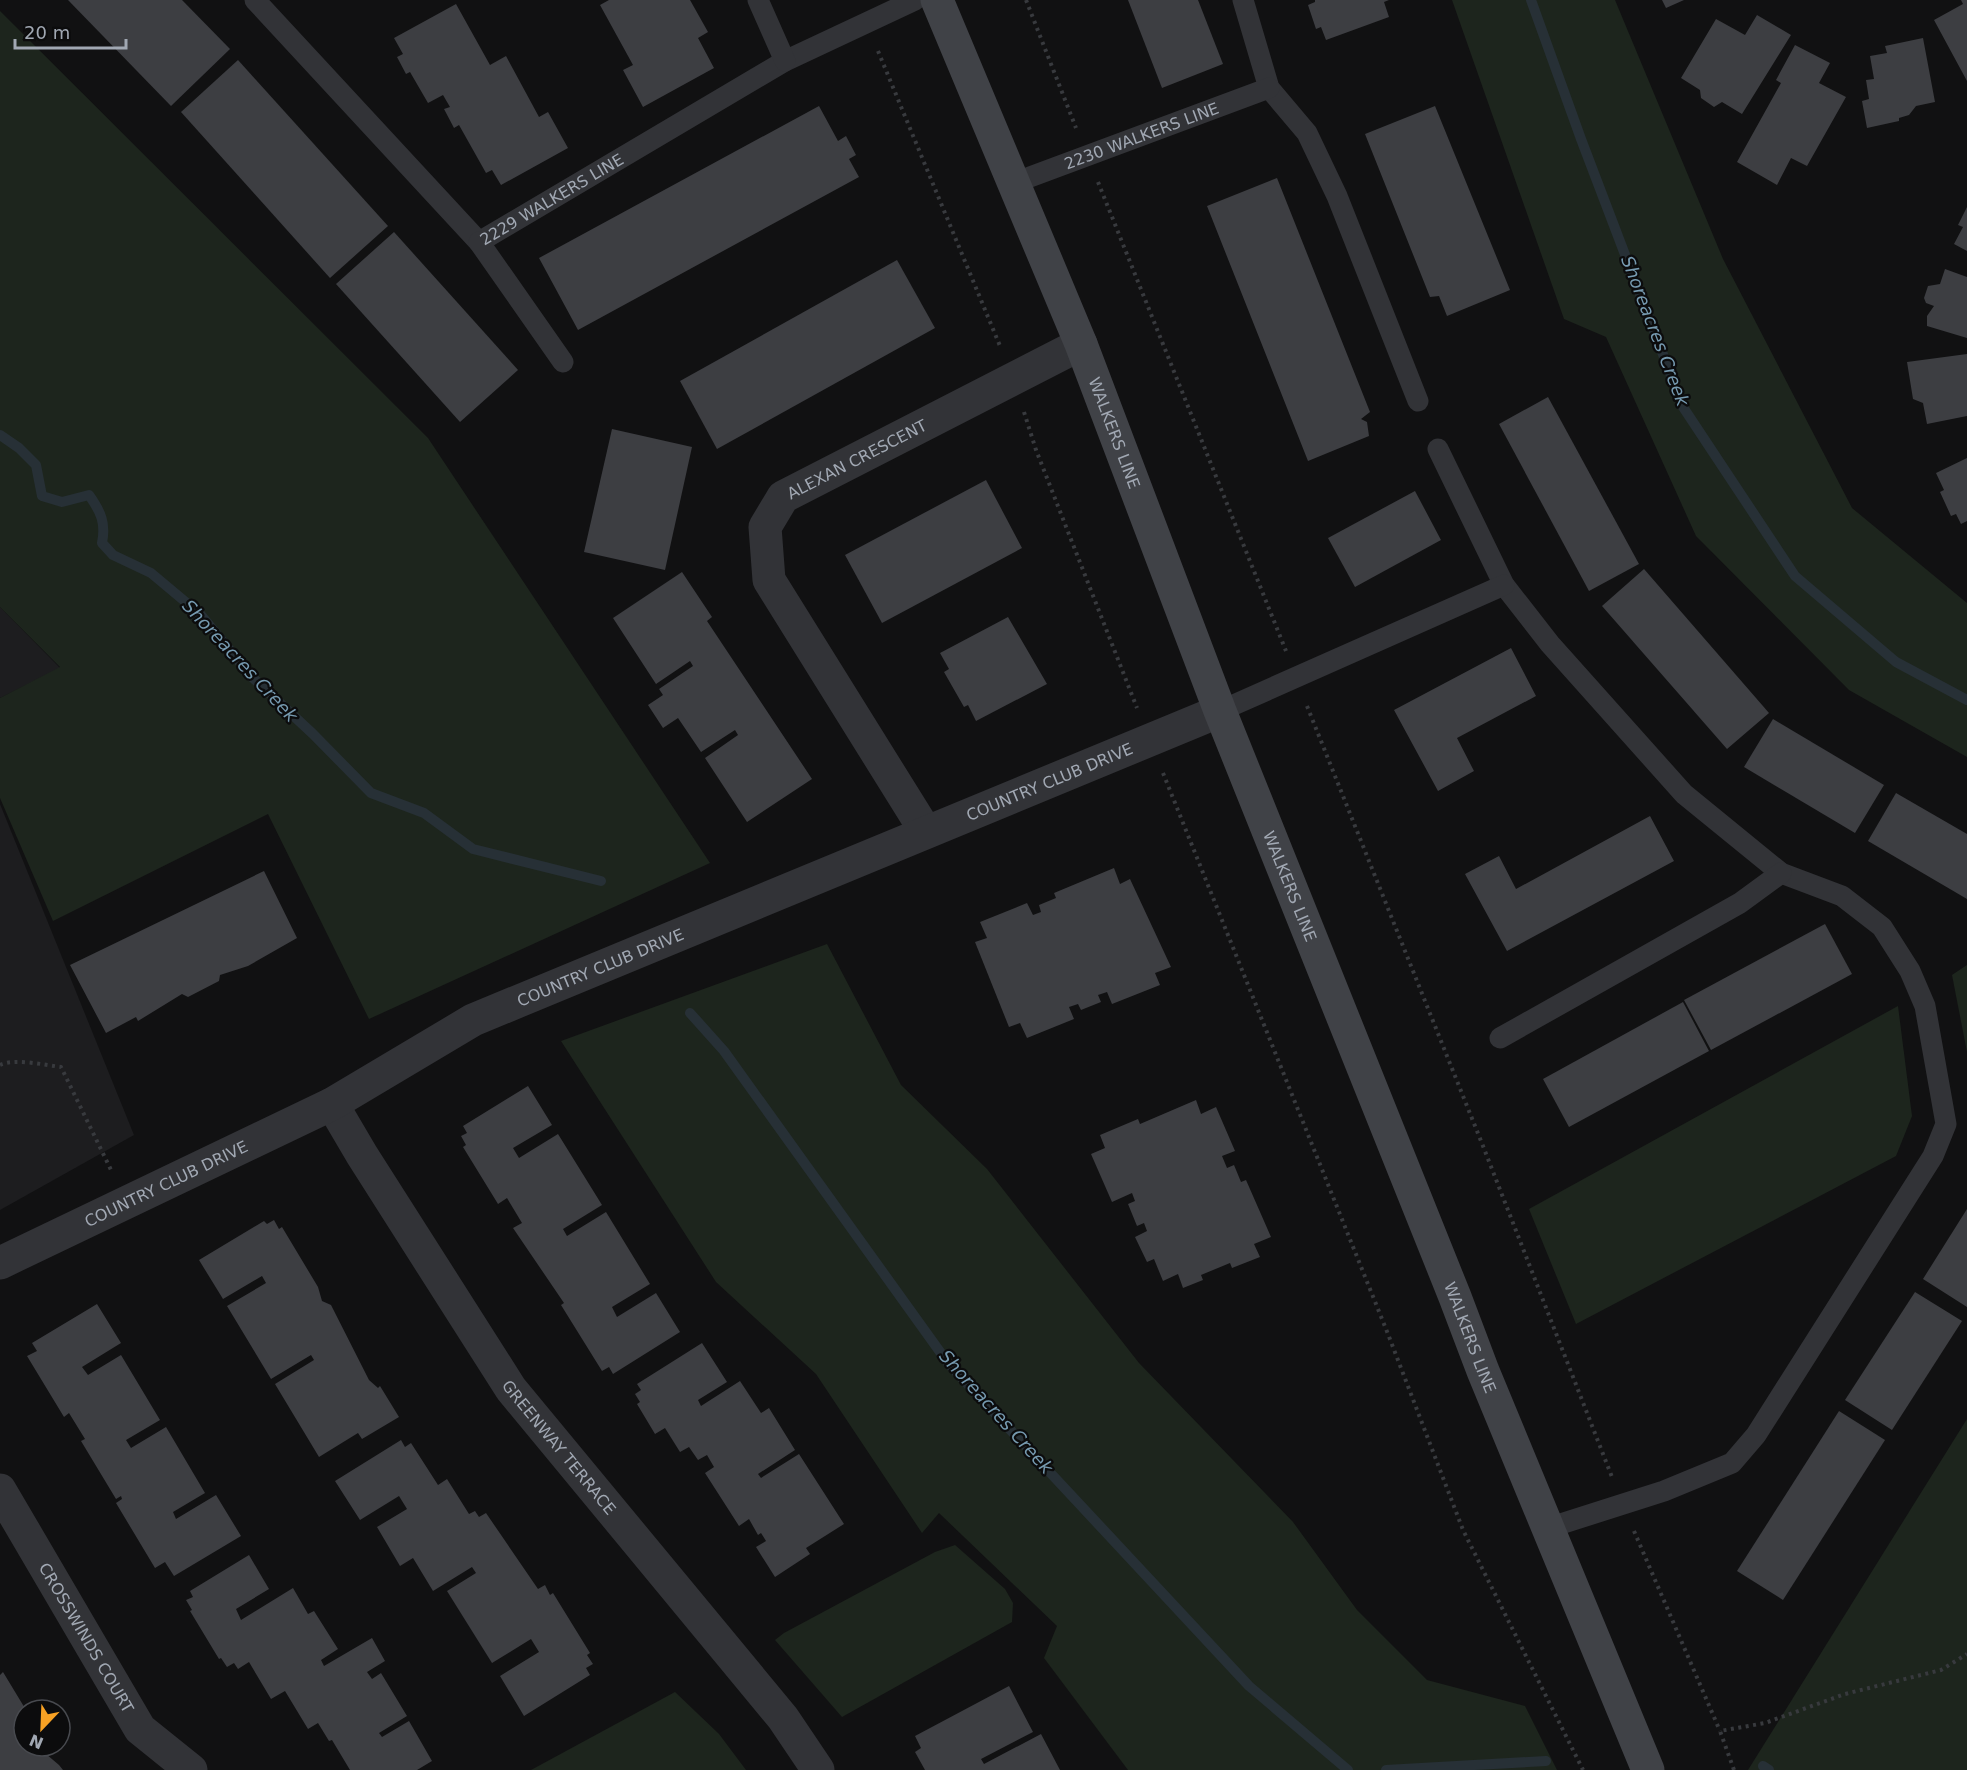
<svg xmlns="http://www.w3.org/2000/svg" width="1967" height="1770" font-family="'DejaVu Sans',sans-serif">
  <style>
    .built { fill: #1d1d1f }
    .green { fill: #1d251d }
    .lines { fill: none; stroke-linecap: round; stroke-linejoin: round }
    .stream { stroke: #273036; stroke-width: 10 }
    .building { fill: #3d3e42 }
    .path { stroke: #383a3e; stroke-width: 4; stroke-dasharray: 3 4.5; stroke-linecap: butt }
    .service { stroke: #323337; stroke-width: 21 }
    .minor { stroke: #323337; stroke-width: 33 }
    .tertiary { stroke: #323337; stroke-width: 33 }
    .secondary { stroke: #404247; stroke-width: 33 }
    .labels { text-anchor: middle; stroke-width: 4.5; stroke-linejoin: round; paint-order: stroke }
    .street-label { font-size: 16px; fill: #a1a8b3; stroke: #0c0c0d }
    .water-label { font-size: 18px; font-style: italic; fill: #769ab0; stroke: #0c0c0d }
  </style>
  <rect width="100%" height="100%" fill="#111112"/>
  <!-- built -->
  <g class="built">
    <polygon points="0,607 60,668 0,698"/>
    <polygon points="0,804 134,1135 0,1210"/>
  </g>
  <!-- green -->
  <g class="green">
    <polygon points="1452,0 1615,0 1723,259 1852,508 1967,603 1967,757 1849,690 1696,536 1606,337 1564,319"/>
    <polygon points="0,11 428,438 710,863 369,1019 268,814 53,921 0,798 0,698 60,667 0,607"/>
    <polygon points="827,944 901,1085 987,1169 1139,1363 1293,1522 1357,1610 1427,1680 1525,1706 1557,1770 1128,1770 1044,1658 1057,1626 939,1513 922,1533 816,1374 716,1282 561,1041"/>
    <polygon points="1967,965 1967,1052 1952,975"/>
    <polygon points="1898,1006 1912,1116 1896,1156 1576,1324 1529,1209"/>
    <polygon points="1967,1419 1967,1770 1748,1770"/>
    <polygon points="955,1545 1005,1589 1013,1603 1012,1622 842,1717 775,1640 784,1633 935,1552"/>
    <polygon points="675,1692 719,1734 746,1770 531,1770"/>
  </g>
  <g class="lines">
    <!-- stream -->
    <g class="stream">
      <polyline points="1531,0 1581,139 1683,407 1795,576 1896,662 1967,700"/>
      <path d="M0,435L19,448L36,465L42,496L62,502L89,495C101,512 106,523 102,543L113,555L151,573L200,614L252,677L313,734L371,793L424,813L473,849L601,881"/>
      <polyline points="690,1013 724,1051 948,1363 1249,1686 1348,1770"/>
      <polyline points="1763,1766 1769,1770"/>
      <polyline points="1386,1770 1546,1761"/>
    </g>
  </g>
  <!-- building -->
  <g class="building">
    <polygon points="68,0 182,0 230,49 171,106"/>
    <polygon points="609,0 690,0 708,32 698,38 714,68 643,107 623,70 633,65 600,5"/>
    <polygon points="1128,0 1198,0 1223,64 1162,88"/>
    <polygon points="1315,0 1389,0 1384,2 1389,17 1326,40 1321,27 1316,29 1308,5 1315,2"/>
    <polygon points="1662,0 1684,0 1666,8"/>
    <polygon points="1961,0 1967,0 1967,81 1934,20 1963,4"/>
    <polygon points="456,4 490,65 506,56 539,117 548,112 568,148 501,185 492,170 486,173 459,125 454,128 444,109 450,107 443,95 428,103 410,72 406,74 397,57 403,54 394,38"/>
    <polygon points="1757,15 1791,35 1742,114 1722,102 1714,107 1701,98 1700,90 1681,78 1716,19 1745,35"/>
    <polygon points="1923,38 1935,102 1916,106 1909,115 1899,118 1899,121 1867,128 1862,101 1869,99 1866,80 1874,79 1870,56 1887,53 1885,46"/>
    <polygon points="1795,45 1830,63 1819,83 1846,97 1807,166 1791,158 1777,185 1737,162 1781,83 1776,80"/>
    <polygon points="238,60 388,226 330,278 181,112"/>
    <polygon points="819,106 838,141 846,136 856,155 849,159 859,177 578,330 539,258"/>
    <polygon points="1435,106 1510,290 1447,316 1439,296 1430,297 1365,134"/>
    <polygon points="1277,178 1370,412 1361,419 1367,422 1369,436 1308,461 1207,206"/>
    <polygon points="1967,207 1967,251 1954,244 1963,227 1958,225"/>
    <polygon points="394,232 518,370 460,422 336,284"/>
    <polygon points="897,260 935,328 717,449 680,381"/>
    <polygon points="1945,269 1967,277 1967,338 1927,326 1927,316 1934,306 1926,303 1924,298 1928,286 1940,284"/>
    <polygon points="1967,354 1967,416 1927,424 1923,403 1913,399 1907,362"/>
    <polygon points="1548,397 1639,564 1589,591 1499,424"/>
    <polygon points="612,429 692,447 665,570 584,552"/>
    <polygon points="1967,458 1967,521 1961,524 1956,514 1951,516 1940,492 1944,490 1936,473"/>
    <polygon points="986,480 1022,548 882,623 845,555"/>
    <polygon points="1415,491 1441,540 1355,587 1328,538"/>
    <polygon points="1644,569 1769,713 1727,749 1602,606"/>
    <polygon points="682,572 712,617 707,621 812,779 747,822 705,758 738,735 735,730 701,752 678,718 663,728 648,705 663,695 659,689 693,666 690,661 656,684 613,618"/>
    <polygon points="1008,617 1047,684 976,721 968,705 964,707 944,672 949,669 940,653"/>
    <polygon points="1511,648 1536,696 1457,738 1474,771 1438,791 1394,710"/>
    <polygon points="1773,719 1884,785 1855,833 1744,767"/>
    <polygon points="1896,793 1967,834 1967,899 1868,841"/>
    <polygon points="1650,816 1674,861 1507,951 1465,874 1499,856 1516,889"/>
    <polygon points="1114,868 1120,884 1130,879 1171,967 1155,973 1160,985 1112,1004 1107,992 1098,995 1101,1002 1081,1010 1078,1004 1069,1007 1074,1019 1027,1038 1020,1023 1009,1027 975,942 987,938 980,922 1027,903 1033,915 1041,912 1039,905 1056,898 1054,893"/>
    <polygon points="264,871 297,938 248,966 220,975 219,981 188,997 182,994 138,1021 136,1017 106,1033 70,965"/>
    <polygon points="1825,924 1852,974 1711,1050 1684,1000"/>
    <polygon points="1683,1002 1709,1051 1569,1127 1543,1079"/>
    <polygon points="528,1086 552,1125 513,1148 519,1158 558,1134 602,1205 563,1229 567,1236 606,1212 650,1284 612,1307 617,1317 656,1293 680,1332 613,1374 609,1367 602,1371 561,1305 564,1303 513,1228 522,1223 507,1198 498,1204 463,1147 466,1145 461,1136 467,1133 463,1126"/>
    <polygon points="1196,1100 1201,1114 1216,1107 1235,1151 1222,1156 1227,1168 1234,1165 1241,1182 1246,1180 1271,1237 1254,1244 1260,1257 1232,1268 1230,1263 1201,1275 1203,1280 1183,1288 1178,1274 1163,1281 1154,1259 1147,1262 1135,1237 1147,1231 1144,1223 1137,1226 1128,1204 1135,1201 1132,1193 1112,1202 1091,1154 1105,1148 1100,1135 1138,1119 1140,1124"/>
    <polygon points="1967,1209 1967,1307 1923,1279"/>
    <polygon points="274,1220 279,1229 282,1227 318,1287 322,1301 331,1305 369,1380 378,1388 380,1386 399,1417 362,1439 358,1433 319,1457 275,1384 314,1360 311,1355 271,1379 227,1306 266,1283 262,1276 223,1299 199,1260 264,1221 267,1224"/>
    <polygon points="1915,1292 1962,1321 1892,1430 1845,1400"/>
    <polygon points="97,1304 121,1343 82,1367 88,1375 121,1355 160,1420 126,1440 131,1448 166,1427 205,1493 173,1512 176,1519 216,1495 241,1536 174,1576 165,1562 155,1568 116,1503 122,1499 121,1496 116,1499 81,1441 85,1439 69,1413 64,1417 27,1356 37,1351 32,1343"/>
    <polygon points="702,1343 727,1382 698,1400 701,1406 740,1381 761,1413 769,1408 795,1450 758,1474 761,1478 799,1454 844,1524 806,1548 810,1554 775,1577 756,1547 766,1541 761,1533 758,1535 749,1519 739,1526 705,1473 714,1467 707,1455 698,1460 689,1447 680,1452 665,1428 655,1434 637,1404 640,1402 635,1394 641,1390 637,1384"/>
    <polygon points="1839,1411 1885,1440 1783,1600 1737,1571"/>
    <polygon points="401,1440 405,1447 411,1443 438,1485 447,1479 469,1514 475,1511 479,1517 486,1513 538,1589 545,1585 550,1595 553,1593 590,1653 587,1655 593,1664 586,1668 590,1675 524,1716 500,1676 539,1652 531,1639 492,1663 447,1591 476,1573 472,1567 433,1591 413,1558 400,1566 377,1527 407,1509 399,1496 360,1520 335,1481"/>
    <polygon points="249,1555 269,1589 236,1609 241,1620 293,1588 308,1614 314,1611 338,1649 321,1660 324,1666 372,1638 385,1661 367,1672 372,1679 381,1673 407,1716 379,1733 382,1737 409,1721 432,1761 417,1770 350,1770 332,1740 329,1741 318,1723 308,1729 285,1691 271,1699 249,1662 238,1669 234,1663 227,1667 221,1658 219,1659 190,1611 192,1610 186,1600 193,1597 190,1591"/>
    <polygon points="3,1672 26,1710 24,1710 24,1746 47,1746 49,1752 46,1754 59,1765 63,1770 0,1770 0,1675"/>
    <polygon points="1009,1686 1033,1732 981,1759 984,1764 1041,1734 1060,1770 925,1770 915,1752 921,1748 915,1736"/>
  </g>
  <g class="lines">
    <!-- path -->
    <g class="path">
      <polyline points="1026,0 1076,128"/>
      <polyline points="878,51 1000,346"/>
      <polyline points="1098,182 1286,651"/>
      <polyline points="1024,412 1036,450 1137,708"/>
      <polyline points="1307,706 1483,1146 1612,1477"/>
      <polyline points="1163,773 1388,1334 1463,1530 1583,1770"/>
      <path d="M0,1065C14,1058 45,1065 61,1067L112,1172"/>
      <polyline points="1634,1531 1720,1731"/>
      <polyline points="1734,1770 1720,1731 1765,1723 1845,1694 1941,1670 1967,1654"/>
    </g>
    <!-- service -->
    <g class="service">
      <path id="s1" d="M255,0L479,242L785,61L915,0"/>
      <polyline points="758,0 785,61"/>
      <polyline points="1243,0 1269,88 1307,133 1337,196 1418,401"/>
      <path id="s2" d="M1014,183L1269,88"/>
      <polyline points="479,242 563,362"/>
      <polyline points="1438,449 1504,585 1550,644 1684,794 1781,873 1842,896 1882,927 1910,971 1925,1006 1946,1124 1933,1156 1756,1435 1732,1463 1664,1491 1548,1528"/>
      <polyline points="1220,711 1504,585"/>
      <polyline points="1500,1038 1740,903 1781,873"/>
    </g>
    <!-- minor -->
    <g class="minor">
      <path id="s3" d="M926,832L769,580L765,527L783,497L1081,344"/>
      <path id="s4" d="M332,1104L362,1155L511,1389L783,1718L818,1770"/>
      <path id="s5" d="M0,1490L140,1729L191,1770"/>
    </g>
    <!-- tertiary -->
    <path class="tertiary" id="s6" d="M0,1263L332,1104L473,1020L1220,711"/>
    <!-- secondary -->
    <path class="secondary" id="s7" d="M937,0L1081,344L1220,711L1455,1297L1483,1371L1648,1770"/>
  </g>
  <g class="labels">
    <!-- street labels -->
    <g class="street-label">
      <text dy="6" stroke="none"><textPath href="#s2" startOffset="136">2230 WALKERS LINE</textPath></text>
      <text dy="6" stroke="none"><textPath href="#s1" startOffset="414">2229 WALKERS LINE</textPath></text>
      <text dy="6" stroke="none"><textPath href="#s7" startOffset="468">WALKERS LINE</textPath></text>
      <text dy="6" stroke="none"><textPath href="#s3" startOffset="468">ALEXAN CRESCENT</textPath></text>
      <text dy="6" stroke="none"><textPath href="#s6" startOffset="1156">COUNTRY CLUB DRIVE</textPath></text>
      <text dy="6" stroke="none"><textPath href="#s7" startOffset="954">WALKERS LINE</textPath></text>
      <text dy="6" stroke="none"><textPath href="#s6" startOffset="670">COUNTRY CLUB DRIVE</textPath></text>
      <text dy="6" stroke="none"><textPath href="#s6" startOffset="184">COUNTRY CLUB DRIVE</textPath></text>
      <text dy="6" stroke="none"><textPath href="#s7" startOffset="1440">WALKERS LINE</textPath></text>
      <text dy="6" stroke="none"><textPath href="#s4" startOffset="412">GREENWAY TERRACE</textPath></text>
      <text dy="6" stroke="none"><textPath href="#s5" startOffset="171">CROSSWINDS COURT</textPath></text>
    </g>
    <!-- water labels -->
    <g class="water-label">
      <text transform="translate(1655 331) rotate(69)" y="6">Shoreacres Creek</text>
      <text transform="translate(240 661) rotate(47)" y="6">Shoreacres Creek</text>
      <text transform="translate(996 1412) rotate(48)" y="6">Shoreacres Creek</text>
    </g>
  </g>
  <!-- north arrow -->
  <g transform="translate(42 1728) rotate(203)"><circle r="28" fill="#0c0c0d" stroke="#484a4f" stroke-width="1.5"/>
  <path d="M0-4.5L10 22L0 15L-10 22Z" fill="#f7a124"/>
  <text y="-9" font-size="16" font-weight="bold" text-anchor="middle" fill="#a1a8b3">N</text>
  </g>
  <!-- scale -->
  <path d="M15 39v9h111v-9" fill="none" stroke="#a1a8b3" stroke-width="3"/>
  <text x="24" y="39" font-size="18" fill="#a1a8b3" stroke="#0c0c0d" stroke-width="4.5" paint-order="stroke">20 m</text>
</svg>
